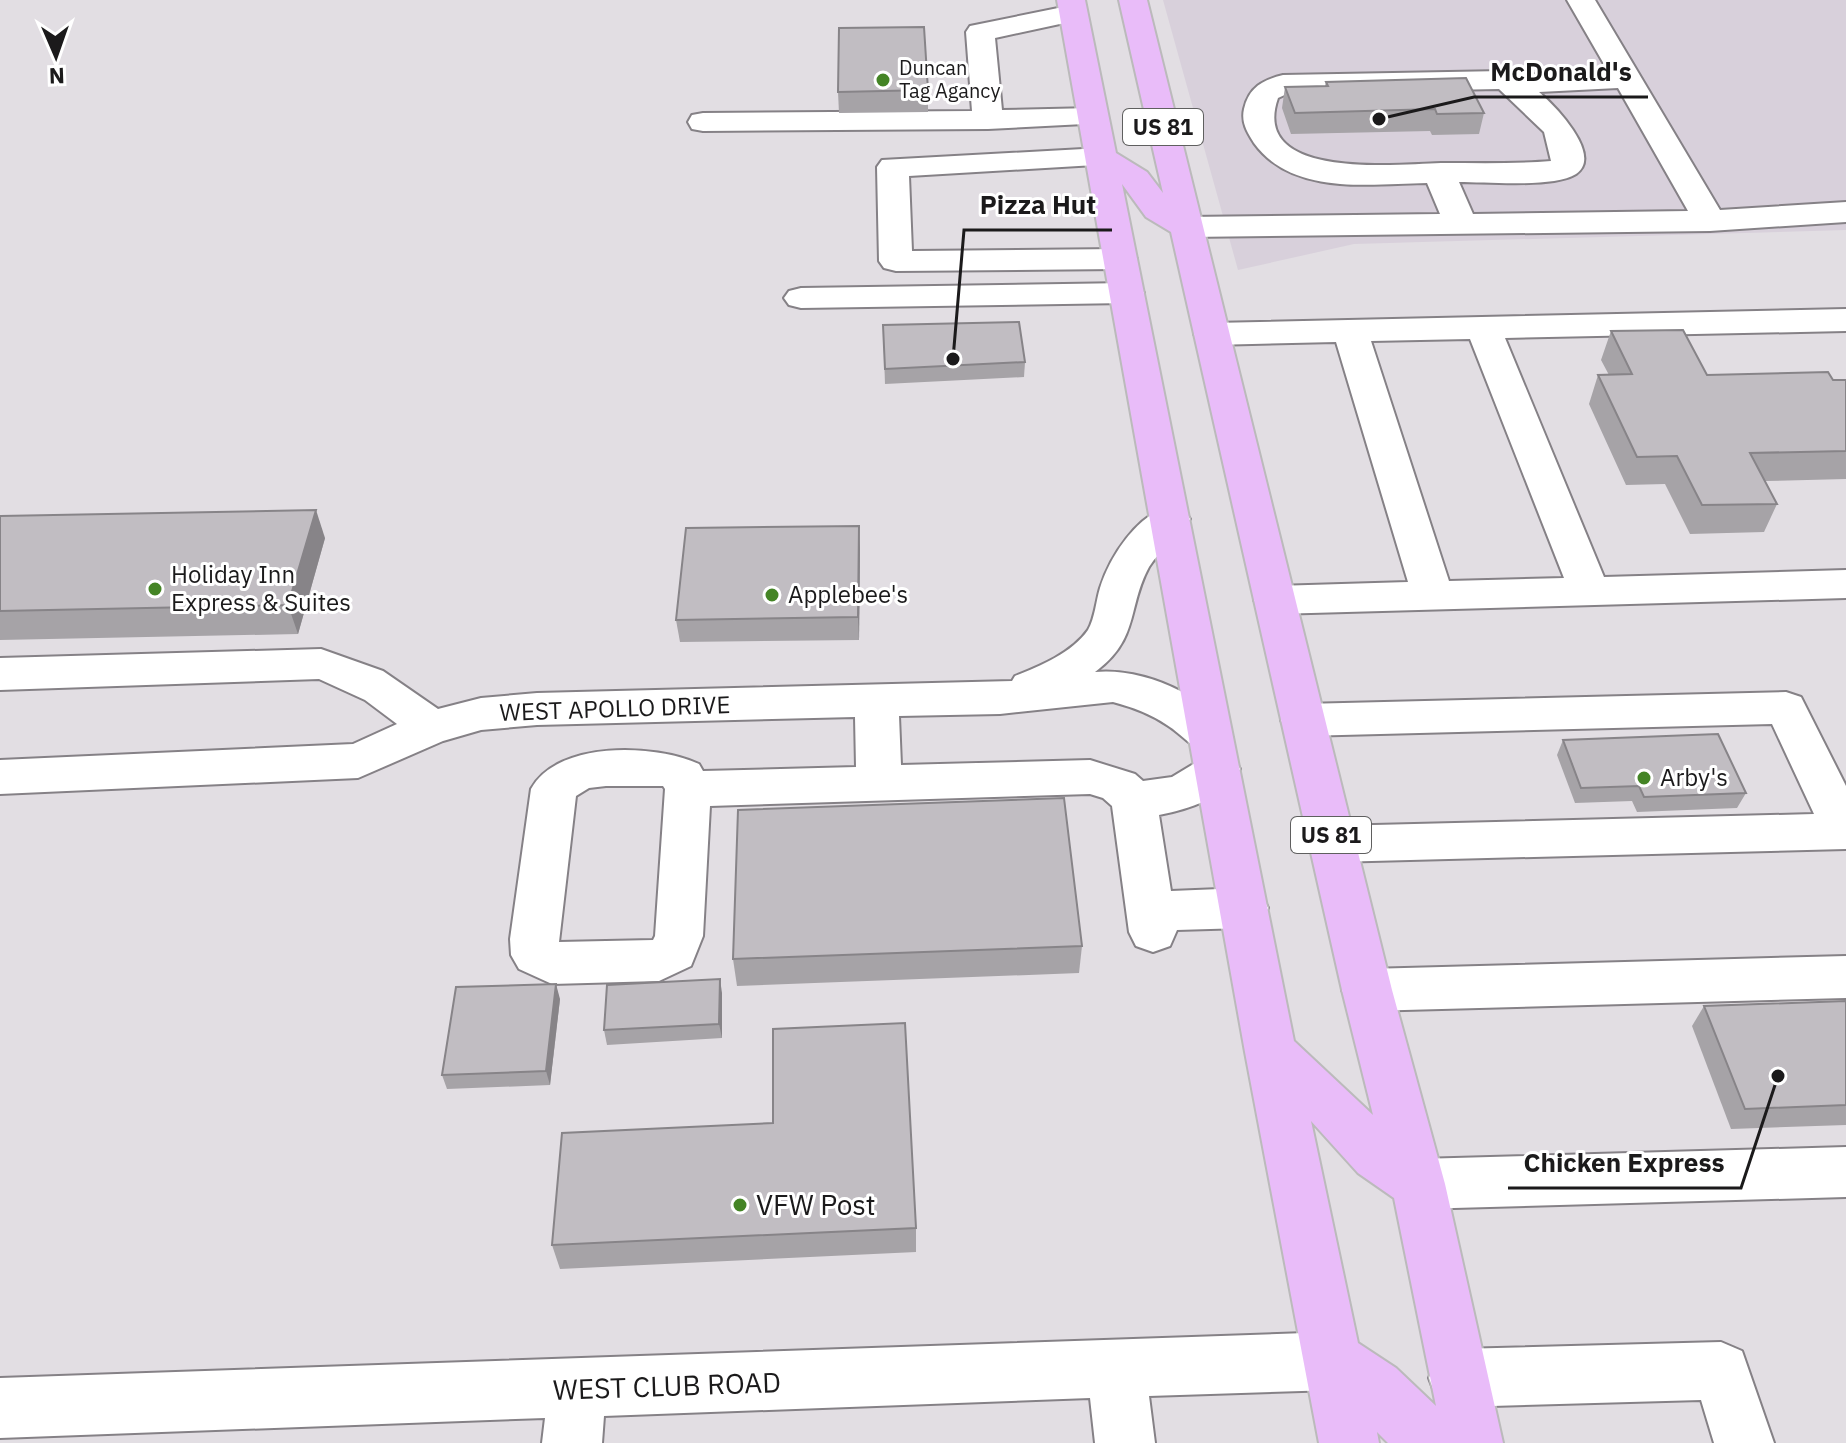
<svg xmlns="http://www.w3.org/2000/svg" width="1846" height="1443" font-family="'IBM Plex Sans',sans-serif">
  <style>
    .built { fill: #d8d0db }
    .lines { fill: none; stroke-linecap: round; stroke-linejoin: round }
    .minor-casing { stroke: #858186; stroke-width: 4 }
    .major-casing { stroke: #bbbabb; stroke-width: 4 }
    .minor { fill: #fff; fill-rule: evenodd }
    .major { fill: #e9bcf9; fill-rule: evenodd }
    .wall { fill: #a6a3a7 }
    .shaded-wall { fill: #878488 }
    .building { fill: #c1bdc2; stroke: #878488; stroke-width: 2 }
    .poi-dot { fill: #448425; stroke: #fff; stroke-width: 3 }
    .labels { text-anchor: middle; stroke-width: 6; stroke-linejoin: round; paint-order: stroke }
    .far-poi-label { font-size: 20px; fill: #1b1a1b; stroke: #fff; text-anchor: start }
    .shield { fill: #fff; stroke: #5f5f5f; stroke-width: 2 }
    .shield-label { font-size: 22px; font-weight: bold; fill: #1b1a1b }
    .poi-label { font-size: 24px; fill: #1b1a1b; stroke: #fff; text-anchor: start }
    .street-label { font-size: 24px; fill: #1b1a1b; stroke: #fff }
    .near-poi-label { font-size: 28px; fill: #1b1a1b; stroke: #fff; text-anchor: start }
    .near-street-label { font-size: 28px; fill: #1b1a1b; stroke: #fff }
    .leader { fill: none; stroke: #1b1a1b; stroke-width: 3 }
    .callout-dot { fill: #1b1a1b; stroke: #fff; stroke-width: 3 }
    .callout-label { font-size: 26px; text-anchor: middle; font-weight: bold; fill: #1b1a1b; stroke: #fff; stroke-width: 6; stroke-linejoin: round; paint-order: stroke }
  </style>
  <rect width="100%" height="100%" fill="#e2dee3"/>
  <!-- built -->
  <polygon class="built" points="1163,0 1846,0 1846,230 1354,244 1238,270"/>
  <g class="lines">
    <!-- minor casing -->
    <g class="minor-casing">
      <g id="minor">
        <path d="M1567,0H1595L1720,210L1846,202V222L1710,231L1187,237L1175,234L1171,227L1175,220L1187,217L1440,214L1427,183C1371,184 1292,196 1254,143C1247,132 1241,122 1244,109C1249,87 1263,80 1283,75L1503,71L1517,75L1608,71ZM1618,88L1688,211L1473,214L1459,182C1487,182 1554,188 1576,174C1604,155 1553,104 1539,92ZM1499,89L1544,132L1551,161C1515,164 1478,163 1441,163C1399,164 1249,181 1278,98L1289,93Z"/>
        <polygon points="1073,5 1083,7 1087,13 1083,19 995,38 1002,110 1093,108 1104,111 1108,117 1104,123 988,129 703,131 692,129 688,122 692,115 703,113 972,111 966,32 970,26"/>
        <polygon points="1101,148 1112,150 1117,157 1112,164 909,176 912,251 1120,249 1132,252 1137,259 1132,266 1120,269 896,271 884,268 879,261 877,167 882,160"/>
        <polygon points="1127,283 1139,286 1144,293 1139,300 1127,303 801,308 789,305 784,298 789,291 801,288"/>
        <path d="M1846,309V331L1505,338L1604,577L1846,570V598L1275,614L1260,610L1254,600L1260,590L1275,586L1408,582L1336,342L1212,345L1199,342L1194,334L1199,326L1212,323ZM1470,339L1564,578L1449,581L1371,341Z"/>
        <path d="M1170,506L1184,510L1190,519C1179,537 1160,549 1149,567C1127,607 1140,639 1095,672C1142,667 1210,696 1233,738L1227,750L1218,752L1233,757L1240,769C1224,798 1190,809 1159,815L1171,891L1244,888L1261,894L1268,908L1261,922L1244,928L1177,930L1170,946L1153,952L1136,946L1129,932L1112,806L1103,798L1090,794L710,806L703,936L691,966L659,981L552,984L519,969L511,955L510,939L531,789C558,740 655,744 699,764L703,771L856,767L855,717L537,725L481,730L443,741L358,778L0,794V760L353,744L397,724L365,700L319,679L0,690V658L321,649L383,671L438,709L481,698L537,693L1012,681L1015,676C1040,666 1072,653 1088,630C1095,618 1096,601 1100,588C1110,556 1137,515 1170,506ZM1113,702C1132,707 1151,714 1167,725C1183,735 1191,748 1210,754L1172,777L1143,781L1135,774L1090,760L901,765L899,716L1000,714ZM606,786H663L665,789L655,936L653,940L559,942L576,796L589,788Z"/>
        <polygon points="1786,692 1801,697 1846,786 1846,849 1333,862 1316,857 1310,844 1316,831 1333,826 1814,814 1772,724 1303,736 1287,732 1281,720 1287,708 1303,704"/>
        <polygon points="1846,956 1846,998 1367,1011 1349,1005 1342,990 1349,975 1367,969"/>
        <polygon points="1846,1147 1846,1197 1418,1209 1399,1202 1391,1184 1399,1166 1418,1159"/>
        <polygon points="1334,1332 1355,1341 1363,1361 1355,1381 1334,1390 1149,1396 1155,1443 1095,1443 1090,1398 604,1416 602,1443 542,1443 545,1418 0,1438 0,1378"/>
        <polygon points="1721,1342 1742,1351 1774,1443 1714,1443 1701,1400 1458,1407 1437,1399 1429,1378 1437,1357 1458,1349"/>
      </g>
    </g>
    <!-- major casing -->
    <g class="major-casing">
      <path id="major" d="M1057,0H1085L1116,153L1147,172L1163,193L1119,0H1147L1392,990L1445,1184L1503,1443H1388L1377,1432L1379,1443H1319L1245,1052ZM1122,184L1146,217L1171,232L1342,990L1373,1115L1294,1041ZM1311,1121L1358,1173L1394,1198L1436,1406L1396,1368L1358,1343Z"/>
    </g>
    <!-- minor -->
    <use href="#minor" class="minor"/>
    <!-- major -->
    <use href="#major" class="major"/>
  </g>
  <!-- wall -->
  <g class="wall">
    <polygon points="1326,82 1484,113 1479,134 1432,135 1430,131 1291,134 1282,108 1285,87 1325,86"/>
    <polygon points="928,90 928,112 839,113 838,92"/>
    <polygon points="883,325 1025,362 1024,377 885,384"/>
    <polygon points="1611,331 1707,375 1846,380 1846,479 1765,481 1777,504 1764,532 1690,534 1665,484 1626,485 1589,404 1598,375 1609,375 1601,360"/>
    <polygon points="0,516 325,538 298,634 0,640"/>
    <polygon points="860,548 859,640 680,642 676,620"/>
    <polygon points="1563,740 1746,793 1737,808 1637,812 1632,801 1575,803 1557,755"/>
    <polygon points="1082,946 1079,973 737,986 733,959"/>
    <polygon points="722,993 722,1038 607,1045 604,1030"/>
    <polygon points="560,999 550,1085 447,1089 442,1075"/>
    <polygon points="1846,1001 1846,1125 1731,1129 1692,1026 1704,1006"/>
    <polygon points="916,1228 916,1252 560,1269 552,1245"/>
  </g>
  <!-- shaded-wall -->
  <g class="shaded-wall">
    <polygon points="316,510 325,538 298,634 288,605"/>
    <polygon points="859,526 860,548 859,640 858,617"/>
    <polygon points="720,979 722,993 722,1038 719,1024"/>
    <polygon points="556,984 560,999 550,1085 546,1071"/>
  </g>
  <!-- building -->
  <g class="building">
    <polygon points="924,27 928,90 838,92 839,28"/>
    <polygon points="1466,78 1484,113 1437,114 1435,109 1295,113 1285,87 1328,86 1326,82"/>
    <polygon points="1019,322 1025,362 885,369 883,325"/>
    <polygon points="1683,330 1707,375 1828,372 1833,380 1846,380 1846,451 1750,453 1777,504 1702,505 1677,456 1637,457 1598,375 1632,374 1611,331"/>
    <polygon points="316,510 288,605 0,611 0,516"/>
    <polygon points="859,526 858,617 676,620 686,528"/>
    <polygon points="1718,734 1746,793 1644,797 1639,786 1581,788 1563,740"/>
    <polygon points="1064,798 1082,946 733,959 738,810"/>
    <polygon points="720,979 719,1024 604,1030 607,985"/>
    <polygon points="556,984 546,1071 442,1075 456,987"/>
    <polygon points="1846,1001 1846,1105 1745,1109 1704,1006"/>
    <polygon points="905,1023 916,1228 552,1245 562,1133 773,1123 773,1029"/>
  </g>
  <!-- markers -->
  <g class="poi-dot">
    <circle cx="883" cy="80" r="8"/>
    <circle cx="155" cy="589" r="8"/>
    <circle cx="772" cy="595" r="8"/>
    <circle cx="1644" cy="778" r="8"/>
    <circle cx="740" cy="1205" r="8"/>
  </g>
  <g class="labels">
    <!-- far-poi labels -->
    <g class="far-poi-label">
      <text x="899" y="75">Duncan<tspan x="899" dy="23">Tag Agancy</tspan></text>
    </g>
    <!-- shield labels -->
    <g class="shield">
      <rect x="1123" y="109" width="80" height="36" rx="6"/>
      <rect x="1291" y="817" width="80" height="36" rx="6"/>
    </g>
    <g class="shield-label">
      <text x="1163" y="135">US 81</text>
      <text x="1331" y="843">US 81</text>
    </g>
    <!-- poi labels -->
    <g class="poi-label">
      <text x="171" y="583">Holiday Inn<tspan x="171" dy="28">Express &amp; Suites</tspan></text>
      <text x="788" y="603">Applebee's</text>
      <text x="1660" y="786">Arby's</text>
    </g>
    <!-- street labels -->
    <g class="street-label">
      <text transform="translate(615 709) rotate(-2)" y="8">WEST APOLLO DRIVE</text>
    </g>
    <!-- near-poi labels -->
    <g class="near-poi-label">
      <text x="756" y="1215">VFW Post</text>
    </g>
    <!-- near-street labels -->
    <g class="near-street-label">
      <text transform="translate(667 1386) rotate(-2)" y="10">WEST CLUB ROAD</text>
    </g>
  </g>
  <!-- callouts -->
  <path class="leader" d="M1379 119L1474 97H1648M953 359L964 230H1112M1778 1076L1741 1188H1508"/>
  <g class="callout-dot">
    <circle cx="1379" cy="119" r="8"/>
    <circle cx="953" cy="359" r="8"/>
    <circle cx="1778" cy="1076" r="8"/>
  </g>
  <g class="callout-label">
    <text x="1561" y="81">McDonald's</text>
    <text x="1038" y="214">Pizza Hut</text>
    <text x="1624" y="1172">Chicken Express</text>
  </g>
  <!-- north arrow -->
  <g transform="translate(56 56) rotate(178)" stroke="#ffffff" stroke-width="6" paint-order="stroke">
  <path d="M0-6L14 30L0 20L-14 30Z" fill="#1b1a1b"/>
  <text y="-12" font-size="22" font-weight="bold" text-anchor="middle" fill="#1b1a1b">N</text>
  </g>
</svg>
